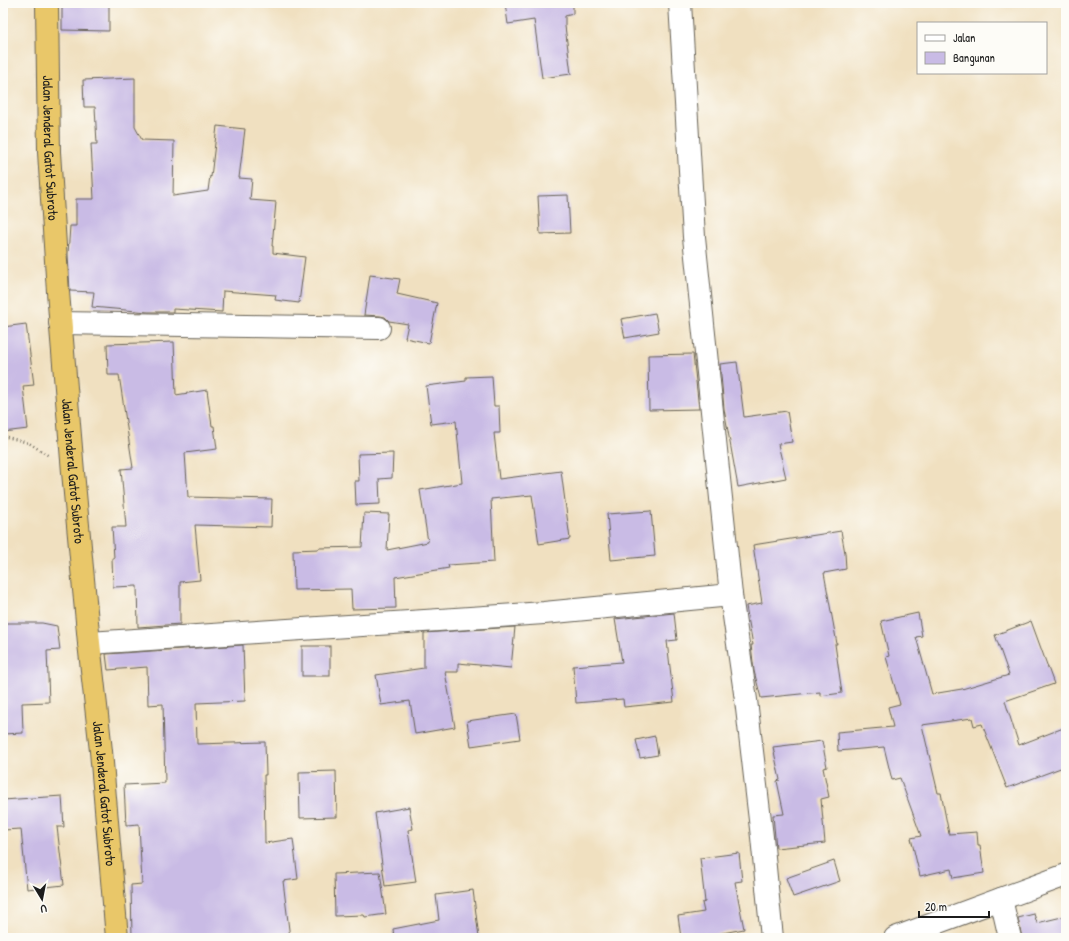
<svg xmlns="http://www.w3.org/2000/svg" width="1069" height="941" font-family="'Patrick Hand',sans-serif">
  <style>
    .building { fill: #c9bbe5 }
    .lines { fill: none; stroke-linecap: round; stroke-linejoin: round }
    .minor-casing { stroke: #666155; stroke-width: 24 }
    .trunk-casing { stroke: #666155; stroke-width: 24 }
    .path { stroke: #666155; stroke-width: 2.5; stroke-dasharray: 1 3; stroke-linecap: butt }
    .minor { stroke: #fff; stroke-width: 22 }
    .trunk { stroke: #e9c769; stroke-width: 22 }
    .labels { text-anchor: middle; stroke-width: 3; stroke-linejoin: round; paint-order: stroke }
    .street-label { font-size: 14px; fill: #1c1c1c; stroke: #fdfcf7 }
  </style>
  <rect width="100%" height="100%" fill="#fdfcf7"/>
  <filter id="ink" filterUnits="userSpaceOnUse"><feTurbulence type="fractalNoise" baseFrequency=".025" numOctaves="2"/><feDisplacementMap in="SourceGraphic" scale="8" xChannelSelector="R" yChannelSelector="G"/><feConvolveMatrix kernelMatrix="1 2 1 2 8 2 1 2 1" color-interpolation-filters="sRGB"/></filter>
  <filter id="wash" filterUnits="userSpaceOnUse"><feTurbulence type="fractalNoise" baseFrequency=".012" numOctaves="4" result="noise"/><feDisplacementMap in="SourceGraphic" scale="16" xChannelSelector="R" yChannelSelector="G"/><feGaussianBlur stdDeviation="0.9" result="paint"/><feColorMatrix in="noise" values="0 0 0 0 0 0 0 0 0 0 0 0 0 0 0 0 0 1.4 0 .05"/><feComposite in="paint" operator="in"/></filter>
  <g filter="url(#wash)">
    <rect width="100%" height="100%" fill="#f0e0c0"/>
    <g id="blocks">
      <!-- building -->
      <g class="building">
        <polygon points="62,3 109,3 109,31 62,30"/>
        <polygon points="505,3 573,3 573,14 565,16 565,26 571,74 542,78 534,20 508,24"/>
        <polygon points="135,78 135,127 142,140 174,141 173,196 208,191 210,176 211,177 217,126 245,129 239,178 252,179 250,200 276,202 272,246 273,246 273,253 305,257 299,303 275,300 276,295 223,291 222,312 173,309 173,312 148,312 92,307 94,292 70,291 68,254 70,226 76,226 76,199 94,199 91,144 97,144 95,107 84,107 83,80"/>
        <polygon points="568,195 570,233 540,234 538,196"/>
        <polygon points="370,275 400,279 397,294 437,303 429,343 405,338 408,324 389,321 385,317 380,316 364,315"/>
        <polygon points="655,313 659,332 625,338 621,319"/>
        <polygon points="26,324 34,385 23,386 28,429 3,432 3,327"/>
        <polygon points="174,342 176,395 207,390 212,426 214,426 217,449 185,453 188,497 272,499 271,527 195,525 200,580 180,582 180,624 138,627 137,586 113,587 112,558 114,558 112,527 126,527 121,469 133,468 119,375 108,375 107,344"/>
        <polygon points="693,354 699,409 649,410 648,355"/>
        <polygon points="737,362 744,417 787,411 792,442 778,444 786,478 738,487 724,409 720,364"/>
        <polygon points="492,376 494,406 499,406 500,433 494,433 499,479 561,471 570,539 539,544 532,495 491,499 494,562 448,565 449,568 395,577 396,608 352,609 351,589 294,590 293,550 319,549 319,548 362,547 364,513 389,514 387,550 428,542 420,490 462,483 456,421 431,424 426,386 466,381 466,377"/>
        <polygon points="393,453 392,478 379,479 380,504 356,505 355,481 359,481 358,454"/>
        <polygon points="651,511 655,556 611,560 607,514"/>
        <polygon points="841,531 845,553 846,569 824,573 837,644 835,644 842,693 820,696 820,692 761,698 754,671 751,645 753,645 746,606 762,603 753,545"/>
        <polygon points="674,613 677,640 667,641 674,702 624,707 623,699 576,703 573,666 622,662 615,619"/>
        <polygon points="918,613 922,636 916,637 932,694 962,689 1009,675 995,635 1031,621 1054,684 1005,701 1019,745 1066,727 1066,766 1007,788 982,724 974,726 972,718 922,725 938,793 941,793 949,834 977,832 978,845 980,845 984,873 953,878 951,869 920,876 911,838 921,836 900,778 892,780 884,747 838,751 837,732 893,727 888,707 900,704 886,657 889,656 881,621"/>
        <polygon points="3,623 42,623 57,626 60,650 47,651 49,702 22,703 23,733 3,734"/>
        <polygon points="515,627 511,668 458,663 458,672 445,672 455,727 415,734 410,701 381,705 376,675 424,668 424,633"/>
        <polygon points="243,645 245,701 196,703 197,744 265,742 266,775 264,775 265,843 293,839 298,879 283,881 290,938 132,938 131,885 142,884 139,824 126,825 124,785 165,783 163,704 148,705 147,667 108,670 106,654"/>
        <rect x="302" y="646" width="28" height="30"/>
        <polygon points="516,714 520,739 471,746 467,721"/>
        <polygon points="655,736 658,755 640,758 636,740"/>
        <polygon points="822,741 827,767 823,768 829,797 821,799 825,843 776,848 773,815 784,814 777,781 780,780 773,747"/>
        <polygon points="336,771 337,817 300,818 299,772"/>
        <polygon points="62,796 64,827 57,827 64,885 27,889 21,829 3,830 3,800"/>
        <polygon points="409,807 413,829 408,830 416,882 385,886 375,813"/>
        <polygon points="739,853 742,881 735,882 744,929 696,938 681,938 678,916 704,912 702,903 705,902 700,858"/>
        <polygon points="834,861 840,881 793,897 786,878"/>
        <polygon points="380,872 386,914 365,917 364,915 335,916 334,874"/>
        <polygon points="473,890 479,938 394,938 393,929 439,920 436,895"/>
        <polygon points="1034,914 1037,923 1066,916 1066,938 1022,938 1018,918"/>
      </g>
    </g>
  </g>
  <g filter="url(#ink)">
    <use href="#blocks" fill-opacity="0" stroke="#666155" stroke-width="1"/>
    <g class="lines">
      <!-- minor casing -->
      <g class="minor-casing">
        <g id="minor">
          <polyline points="680,3 694,237 731,595 746,700 762,837 772,938"/>
          <polyline points="60,323 379,328"/>
          <polyline points="89,643 544,613 731,595"/>
          <polyline points="1001,899 1010,938"/>
          <polyline points="895,938 1066,875"/>
        </g>
      </g>
      <!-- trunk casing -->
      <g class="trunk-casing">
        <g id="trunk">
          <path id="s1" d="M47,3L49,152L58,292L73,472L89,643L101,751L117,938"/>
        </g>
      </g>
      <!-- path -->
      <polyline class="path" points="3,436 29,443 49,456"/>
      <!-- minor -->
      <use href="#minor" class="minor"/>
      <!-- trunk -->
      <use href="#trunk" class="trunk"/>
    </g>
  </g>
  <g class="labels">
    <!-- street labels -->
    <g class="street-label">
      <text dy="5" stroke="none"><textPath href="#s1" startOffset="145">Jalan Jenderal Gatot Subroto</textPath></text>
      <text dy="5" stroke="none"><textPath href="#s1" startOffset="469">Jalan Jenderal Gatot Subroto</textPath></text>
      <text dy="5" stroke="none"><textPath href="#s1" startOffset="793">Jalan Jenderal Gatot Subroto</textPath></text>
    </g>
  </g>
  <!-- margin -->
  <rect width="1069" height="941" fill="none" stroke="#fdfcf7" stroke-width="16"/>
  <!-- legend -->
  <rect x="917" y="22" width="130" height="52" fill="#fdfcf7" stroke="#a3a29f"/>
  <rect x="925" y="35" width="20" height="6" fill="#ffffff" stroke="#a3a29f"/>
  <text x="953" y="42" font-size="12" fill="#1c1c1c">Jalan</text>
  <rect x="925" y="52" width="20" height="12" fill="#c9bbe5" stroke="#a3a29f"/>
  <text x="953" y="62" font-size="12" fill="#1c1c1c">Bangunan</text>
  <!-- north arrow -->
  <g transform="translate(42 899) rotate(170)" stroke="#fdfcf7" stroke-width="3" paint-order="stroke">
  <path d="M0-3L7 15L0 10L-7 15Z" fill="#1c1c1c"/>
  <text y="-6" font-size="11" font-weight="bold" text-anchor="middle" fill="#1c1c1c">U</text>
  </g>
  <!-- scale -->
  <path d="M919 911v6h70v-6" fill="none" stroke="#1c1c1c" stroke-width="2"/>
  <text x="925" y="911" font-size="12" fill="#1c1c1c" stroke="#fdfcf7" stroke-width="3" paint-order="stroke">20 m</text>
</svg>
